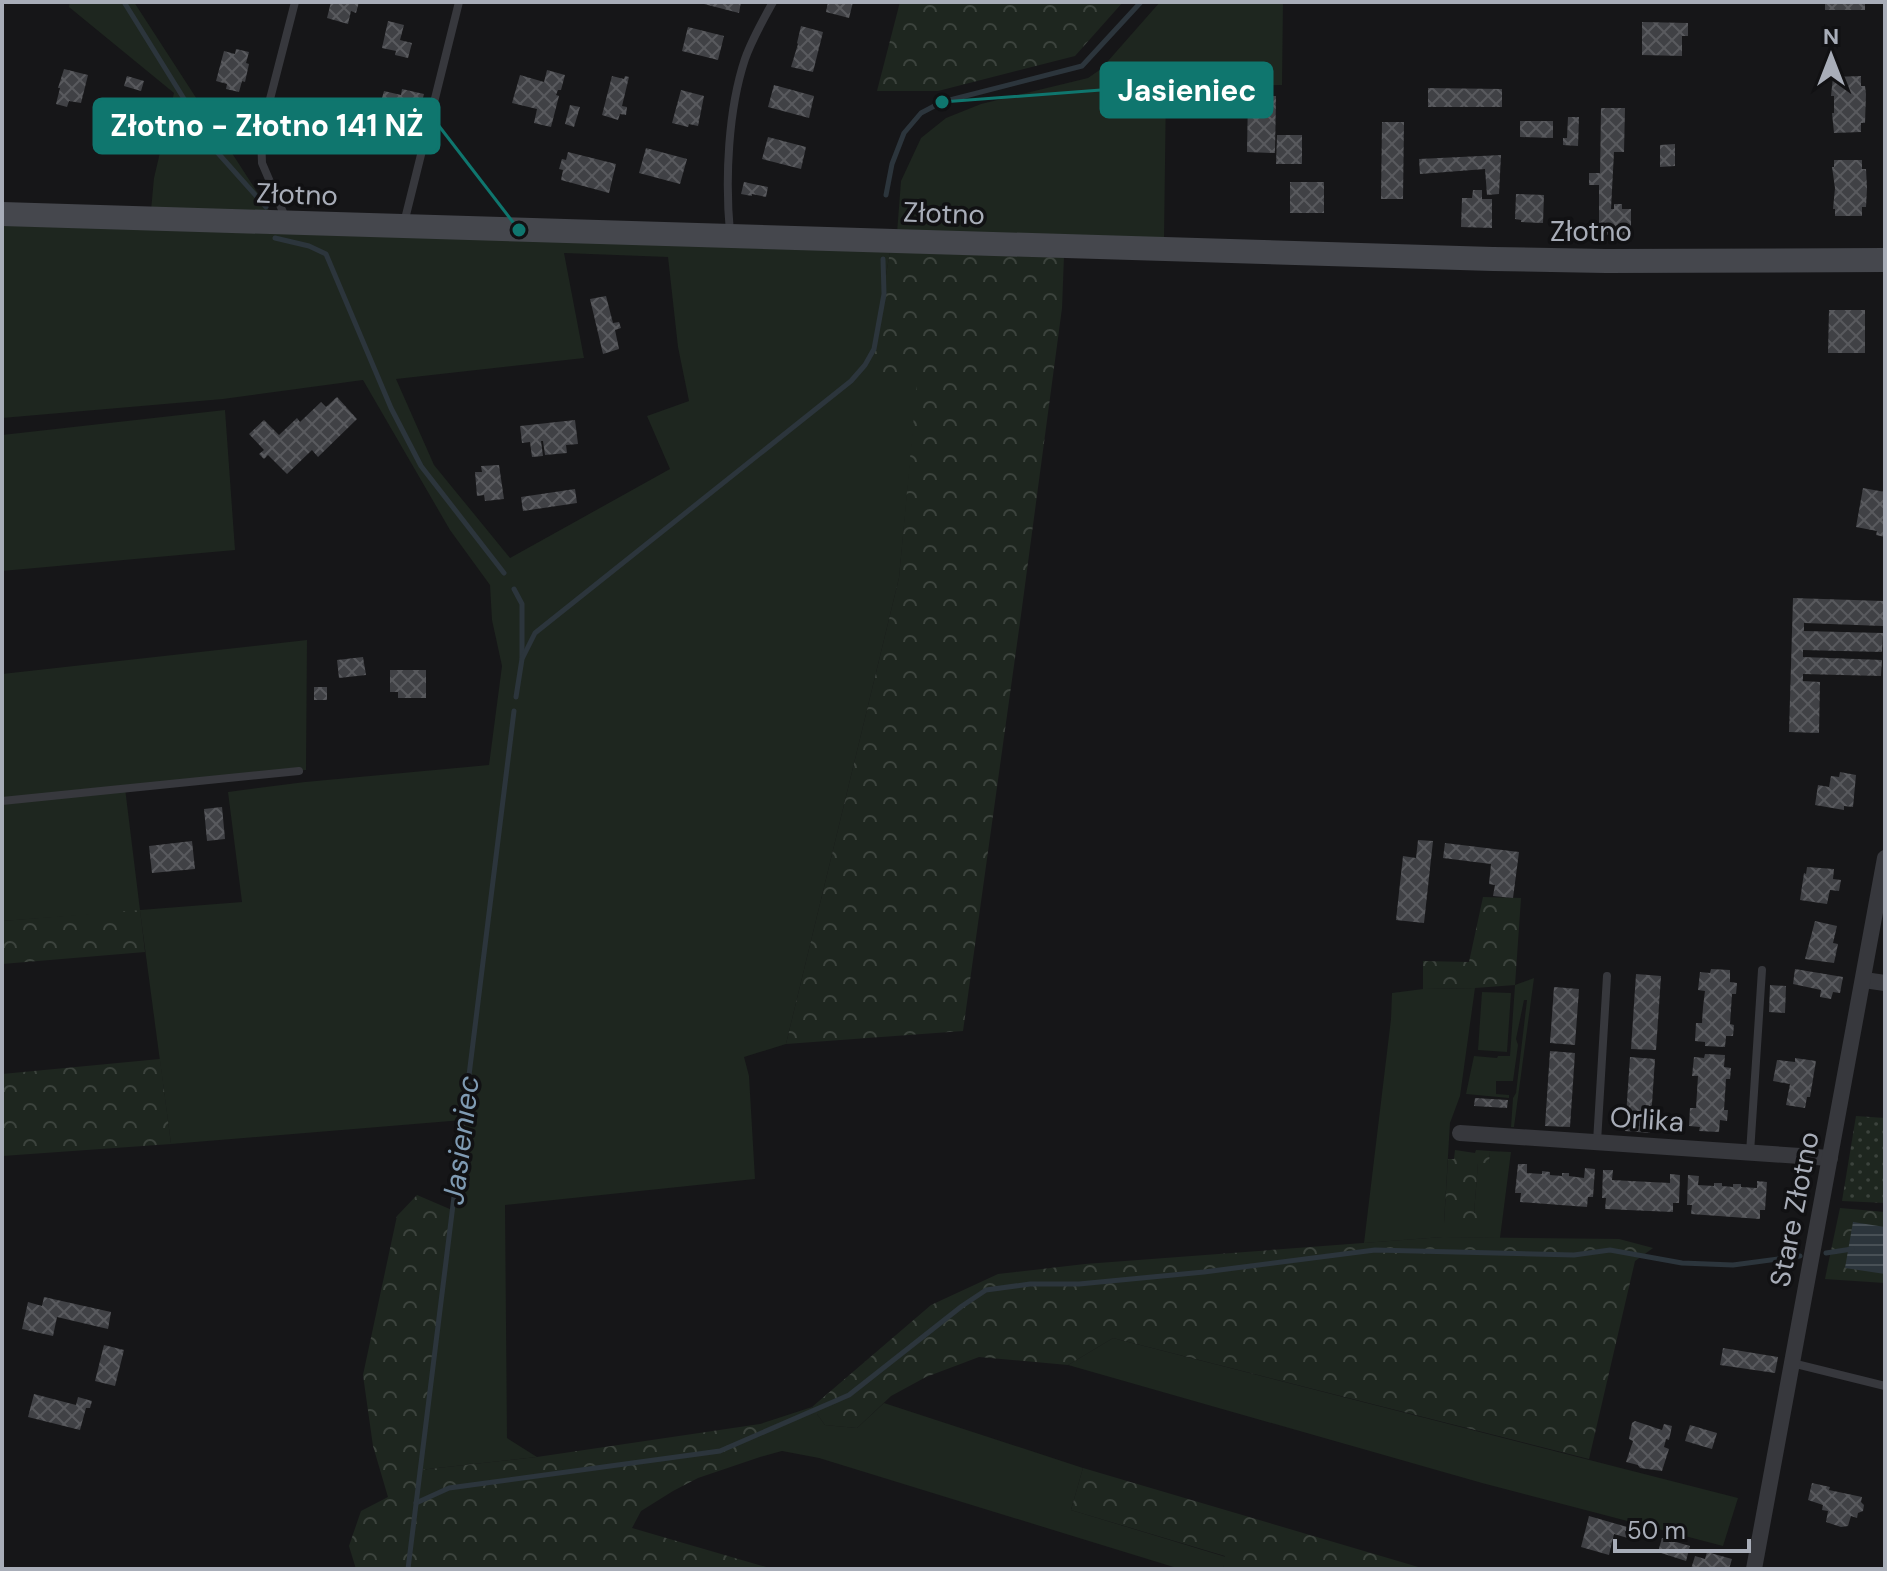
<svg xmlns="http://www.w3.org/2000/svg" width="1887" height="1571" font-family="'DM Sans',sans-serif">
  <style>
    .grass { fill: #1e261f; fill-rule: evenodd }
    .forest { fill: url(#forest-crowns) }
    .garden { fill: url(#garden-dots) }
    .water { fill: url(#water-rules) }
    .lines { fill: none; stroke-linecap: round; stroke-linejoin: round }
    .stream { stroke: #2c353c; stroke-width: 5 }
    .building { fill: url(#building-cross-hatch) }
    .lane { stroke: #37383d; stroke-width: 8 }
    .street { stroke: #37383d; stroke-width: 16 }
    .secondary { stroke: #45474d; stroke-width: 24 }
    .labels { text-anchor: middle; stroke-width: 7; stroke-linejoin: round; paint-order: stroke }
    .street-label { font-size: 28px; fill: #a8adb8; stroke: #111113 }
    .water-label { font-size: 30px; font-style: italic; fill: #7f9bb3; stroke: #111113 }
    .leader { fill: none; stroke: #0f766e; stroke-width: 3 }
    .callout-dot { fill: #0f766e; stroke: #111113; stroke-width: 3 }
    .callout { fill: #0f766e; stroke: #0f766e; stroke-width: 3 }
    .callout-label { font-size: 30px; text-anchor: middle; font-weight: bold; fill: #fff }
  </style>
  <defs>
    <pattern id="forest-crowns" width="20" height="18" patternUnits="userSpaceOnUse" patternTransform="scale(2)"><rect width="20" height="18" fill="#1e261f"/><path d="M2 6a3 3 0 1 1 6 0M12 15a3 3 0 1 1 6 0" fill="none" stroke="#3c433d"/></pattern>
    <pattern id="garden-dots" width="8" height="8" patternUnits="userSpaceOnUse" patternTransform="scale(2)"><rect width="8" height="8" fill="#1e261f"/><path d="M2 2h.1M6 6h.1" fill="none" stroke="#3c433d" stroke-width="1.8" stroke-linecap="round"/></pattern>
    <pattern id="water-rules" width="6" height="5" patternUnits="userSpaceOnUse" patternTransform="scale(2)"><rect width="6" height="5" fill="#2c353c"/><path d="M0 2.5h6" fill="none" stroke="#485056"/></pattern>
    <pattern id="building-cross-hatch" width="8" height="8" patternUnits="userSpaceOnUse" patternTransform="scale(2)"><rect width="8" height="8" fill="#404145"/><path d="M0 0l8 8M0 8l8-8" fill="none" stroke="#595a5e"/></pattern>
  </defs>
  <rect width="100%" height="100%" fill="#161618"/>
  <!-- grass -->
  <g class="grass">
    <polygon points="70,2 134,2 272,215 151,211 154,178 174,93 69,7"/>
    <polygon points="1160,2 1283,2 1282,85 1166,88 1164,240 897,233 901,181 921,138 946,118 981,104 1088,78 1101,69"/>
    <path d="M2,222L890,251L874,349L852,380L919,371L899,578L786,1044L744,1057L749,1076L755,1179L505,1205L507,1438L537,1457L420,1470L463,1120L171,1144L140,911L2,921V674L307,640L306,770L125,788L140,910L242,902L228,792L305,782L489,765L502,666L492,620L490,585L450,530L363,380L223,399L2,418ZM564,253L668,257L678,347L689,401L647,416L670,469L510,558L434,465L396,379L584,358Z"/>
    <polygon points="225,410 235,550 2,571 2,435"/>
    <polygon points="1534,978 1514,1127 1511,1127 1513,1098 1516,1093 1527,1000 1524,1000 1516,1039 1518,1045 1513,1081 1496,1081 1496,1094 1509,1095 1509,1098 1466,1094 1474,1056 1497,1058 1498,1056 1510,1056 1515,985"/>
    <polygon points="1475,988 1460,1096 1450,1123 1444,1223 1474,1213 1478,1162 1489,1163 1490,1151 1511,1152 1500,1238 1443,1237 1364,1243 1391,1019 1392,993 1423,989"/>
    <polygon points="1482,992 1511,993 1507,1052 1478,1050"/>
    <polygon points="1113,1338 1738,1498 1723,1546 1482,1483 1068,1365"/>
    <polygon points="884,1403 1083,1468 1071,1510 1226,1557 1223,1569 1180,1569 819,1458 782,1451 760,1457 760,1424 812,1407 825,1425 857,1428"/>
  </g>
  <!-- forest -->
  <g class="forest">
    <polygon points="900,2 1123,2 1075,56 938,91 877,91"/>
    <polygon points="890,251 1064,255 1062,308 1021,615 963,1031 786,1044 899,578 918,372 851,381 874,349"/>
    <polygon points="1483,897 1521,898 1515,985 1475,988 1423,989 1423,961 1469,962"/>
    <polygon points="140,910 145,952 2,964 2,921"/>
    <polygon points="160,1059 171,1144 2,1156 2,1074"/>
    <polygon points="1455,1150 1475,1153 1476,1150 1490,1151 1489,1163 1478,1163 1474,1213 1485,1214 1484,1226 1444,1224 1448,1159 1454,1159"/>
    <polygon points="417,1195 452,1210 420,1470 537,1457 760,1424 760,1457 698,1478 673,1491 641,1511 632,1528 773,1569 356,1569 349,1546 361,1511 388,1497 373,1446 363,1375 397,1216"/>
    <polygon points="1840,1208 1885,1212 1885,1283 1825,1279"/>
    <polygon points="1443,1237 1619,1239 1653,1248 1635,1261 1589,1459 1113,1338 1068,1365 979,1357 926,1377 891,1396 857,1428 825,1425 812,1407 931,1305 998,1274 1085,1264"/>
    <polygon points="1083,1468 1425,1569 1223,1569 1225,1556 1071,1510"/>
  </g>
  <!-- garden -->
  <polygon class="garden" points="1856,1116 1885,1118 1885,1203 1842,1201"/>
  <!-- water -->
  <polygon class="water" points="1853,1222 1885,1227 1885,1274 1845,1268"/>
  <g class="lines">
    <!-- stream -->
    <g class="stream">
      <polyline points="124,2 217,152 266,207"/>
      <polyline points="886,195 892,164 904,133 921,113 942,102 1082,66 1141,2"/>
      <polyline points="275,238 309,246 326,254 391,408 421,466 504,573"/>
      <polyline points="514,589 522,604 522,658"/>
      <polyline points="516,697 522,659 535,633 851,381 865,365 874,349 884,294 883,259"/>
      <polyline points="1826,1253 1852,1249"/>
      <polyline points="416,1503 449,1488 720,1451 849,1395 962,1306 986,1290 1030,1284 1079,1284 1204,1272 1375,1250 1574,1255 1610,1250 1682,1263 1733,1265 1800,1256"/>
      <polyline points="408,1569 514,711"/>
    </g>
  </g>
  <!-- building -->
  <g class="building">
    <polygon points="331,2 359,2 356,13 351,11 348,24 327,18"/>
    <polygon points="705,2 741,2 739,13 704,4"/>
    <polygon points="828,2 853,2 849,18 826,12"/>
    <rect x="1825" y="2" width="40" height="8"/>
    <polygon points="388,21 404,25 400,40 412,43 408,58 395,55 396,51 382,48"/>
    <polygon points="1642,22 1688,23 1688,36 1682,36 1682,56 1642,55"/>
    <polygon points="801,26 823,32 813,72 791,67 798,44 797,43"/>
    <polygon points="688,27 724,36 718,60 682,51"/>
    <polygon points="236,49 249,52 246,63 249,64 245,82 242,81 239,92 226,89 227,84 216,81 224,51 235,54"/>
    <polygon points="64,69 88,75 81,103 69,101 67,107 56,104 60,88 58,88"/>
    <polygon points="547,70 565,75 561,90 558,90 556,95 559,96 551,127 534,123 537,109 512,103 520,75 544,82"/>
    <polygon points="127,76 144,81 141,91 124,86"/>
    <polygon points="612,76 624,79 625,76 629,77 622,106 627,107 626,115 620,114 618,120 602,115"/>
    <polygon points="1861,76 1861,86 1865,86 1866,94 1865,123 1861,123 1861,132 1834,133 1832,113 1834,113 1834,96 1831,96 1833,77"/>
    <polygon points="774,85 814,96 809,118 768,107"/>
    <polygon points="1428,88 1502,89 1502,107 1428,107"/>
    <polygon points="402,89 424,94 417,121 407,118 406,122 378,115 380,108 377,105 379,99 382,98 384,91 401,95"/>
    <polygon points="681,90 704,96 698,126 689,124 688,127 672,123"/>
    <polygon points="1248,96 1276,96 1275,153 1247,152"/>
    <polygon points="570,105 580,107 574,127 565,124"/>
    <polygon points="1601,108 1625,108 1624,152 1614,152 1611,209 1614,209 1614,204 1622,204 1622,209 1631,209 1631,235 1599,235 1599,185 1589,185 1589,173 1600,173"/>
    <polygon points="1568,117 1579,117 1578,146 1563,145 1563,138 1567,138"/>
    <polygon points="1520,121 1553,121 1553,138 1520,137"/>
    <polygon points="1382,122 1404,122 1403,199 1381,199"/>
    <polygon points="1277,135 1302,135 1302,164 1276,164"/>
    <polygon points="768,137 806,147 801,169 762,159"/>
    <polygon points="1675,144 1675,166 1660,167 1660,145"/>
    <polygon points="646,148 687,159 680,184 639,173"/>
    <polygon points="568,152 616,164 609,193 561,180 563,170 559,169 562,159 566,160"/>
    <polygon points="1501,155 1499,194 1487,195 1485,169 1420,174 1419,159"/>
    <polygon points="1834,160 1862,160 1862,169 1866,169 1867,188 1866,207 1862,207 1862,216 1835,216 1835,209 1833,209 1835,188 1832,167 1834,167"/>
    <polygon points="744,182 768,187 766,197 752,194 752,196 741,194"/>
    <rect x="1290" y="182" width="34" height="31"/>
    <polygon points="1473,190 1482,190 1482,199 1492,199 1492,228 1461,227 1462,198 1472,198"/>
    <polygon points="1516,194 1544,195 1543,223 1521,222 1521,220 1515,219"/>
    <polygon points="606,296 613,323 619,322 621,328 615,330 619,349 603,354 590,299"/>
    <polygon points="1829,310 1865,310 1865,353 1828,353"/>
    <polygon points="337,397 357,419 318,457 312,450 287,474 268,455 264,459 259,454 264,450 249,434 264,420 279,435 297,418 300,422 321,402 326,407"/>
    <polygon points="575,420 578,444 566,445 567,453 545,455 543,441 541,441 543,456 532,457 530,442 522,443 520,426"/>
    <polygon points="499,465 504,499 485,501 484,495 477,496 475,472 482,472 481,466"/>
    <polygon points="1863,488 1885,492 1885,537 1876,535 1877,531 1856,527"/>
    <polygon points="575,489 577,503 523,511 521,497"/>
    <polygon points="1793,598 1884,601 1883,626 1804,623 1804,631 1883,633 1882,652 1803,650 1803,657 1882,660 1881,676 1803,674 1803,681 1820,682 1819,733 1789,732"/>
    <polygon points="363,657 366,675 339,678 337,660"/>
    <polygon points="390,670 426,670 426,698 398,698 398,692 390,692"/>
    <rect x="314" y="687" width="13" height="13"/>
    <polygon points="1840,772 1856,775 1853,807 1844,806 1844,810 1815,805 1818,785 1829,787 1831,776 1839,777"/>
    <polygon points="222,807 225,839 207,841 204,809"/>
    <polygon points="1418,840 1433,841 1424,923 1396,920 1403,856 1416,858"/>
    <polygon points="192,841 195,869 152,873 149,846"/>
    <polygon points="1445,843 1519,852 1513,898 1493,896 1495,885 1489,884 1491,864 1443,858"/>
    <polygon points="1807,867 1834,869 1833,879 1841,880 1839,891 1830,890 1827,904 1800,900 1804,873 1806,874"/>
    <polygon points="1815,921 1837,926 1833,943 1838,944 1834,963 1805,959"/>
    <polygon points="1711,969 1730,970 1730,982 1737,983 1736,994 1732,994 1730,1024 1734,1025 1733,1036 1726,1036 1725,1047 1705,1046 1705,1042 1695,1041 1696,1023 1702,1023 1703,1007 1705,991 1698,990 1700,972 1710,973"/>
    <polygon points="1795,969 1843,977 1840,993 1833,992 1831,999 1820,997 1821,990 1793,984"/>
    <polygon points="1636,974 1661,976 1656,1050 1631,1049"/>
    <polygon points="1770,985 1786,986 1785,1013 1769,1012"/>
    <polygon points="1554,987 1579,989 1575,1045 1550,1043"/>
    <polygon points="1550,1051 1575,1053 1570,1127 1545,1126"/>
    <polygon points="1705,1054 1725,1055 1724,1067 1731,1068 1730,1079 1726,1079 1724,1110 1728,1110 1727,1121 1720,1120 1719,1132 1699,1131 1700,1127 1689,1126 1690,1108 1696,1108 1698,1076 1692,1076 1694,1057 1704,1058"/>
    <polygon points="1630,1057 1655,1059 1650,1133 1625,1131"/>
    <polygon points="1795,1058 1816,1061 1810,1097 1807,1097 1805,1108 1786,1105 1790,1084 1773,1081 1777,1060 1795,1062"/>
    <polygon points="1475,1098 1508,1100 1507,1108 1474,1106"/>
    <polygon points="1518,1164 1527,1164 1527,1173 1542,1174 1542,1171 1550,1172 1550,1175 1562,1176 1562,1173 1569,1173 1569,1176 1584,1178 1585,1168 1595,1169 1593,1197 1588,1197 1587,1207 1520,1202 1521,1193 1515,1193"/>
    <polygon points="1603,1170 1613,1170 1612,1180 1670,1183 1670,1174 1680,1175 1679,1203 1673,1203 1673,1212 1605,1209 1606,1198 1602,1198"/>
    <polygon points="1688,1175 1699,1176 1698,1185 1714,1186 1714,1183 1722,1183 1722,1186 1733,1187 1733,1184 1741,1184 1741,1187 1757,1188 1757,1181 1767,1182 1765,1210 1760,1210 1760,1219 1691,1214 1692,1205 1687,1205"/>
    <polygon points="44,1297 111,1312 108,1329 57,1317 53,1336 22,1329 28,1302 42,1306"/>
    <polygon points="104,1345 124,1350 115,1386 95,1381"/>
    <polygon points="1723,1348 1778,1357 1775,1373 1720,1365"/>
    <polygon points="34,1394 76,1405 78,1397 92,1401 90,1408 86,1408 80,1430 28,1417"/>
    <polygon points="1635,1421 1662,1430 1664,1424 1672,1426 1669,1440 1666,1439 1664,1447 1669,1449 1662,1471 1640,1468 1638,1465 1626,1462 1633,1441 1629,1439 1632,1423"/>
    <polygon points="1690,1425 1717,1433 1712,1449 1685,1441"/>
    <polygon points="1812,1483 1830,1487 1829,1490 1862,1497 1861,1502 1864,1505 1863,1511 1858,1513 1857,1518 1851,1516 1848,1526 1841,1527 1826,1522 1828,1511 1822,1510 1823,1505 1808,1500"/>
    <polygon points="1589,1516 1634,1529 1631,1539 1614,1534 1609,1555 1581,1547"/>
    <polygon points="1662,1538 1690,1546 1686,1561 1658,1552"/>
    <polygon points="1707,1552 1732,1559 1729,1569 1691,1569 1695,1556 1705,1559"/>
  </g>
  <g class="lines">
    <!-- lane -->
    <g class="lane">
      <polyline points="286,219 262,163 261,134 295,2"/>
      <polyline points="404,223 459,2"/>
      <path d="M730,233C725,179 728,110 745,59C752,39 763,20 773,2"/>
      <polyline points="2,801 299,771"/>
      <polyline points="1597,1142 1607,976"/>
      <polyline points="1750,1153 1762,970"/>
      <polyline points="1792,1363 1885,1386"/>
    </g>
    <!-- street -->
    <g class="street">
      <polyline points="1864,980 1885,983"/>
      <polyline points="1460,1133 1830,1158"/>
      <polyline points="1754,1569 1885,858"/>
    </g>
    <!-- secondary -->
    <polyline class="secondary" points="2,214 1493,259 1606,261 1885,260"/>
  </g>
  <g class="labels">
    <!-- street labels -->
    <g class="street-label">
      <text transform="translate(297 194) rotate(2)" y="10">Złotno</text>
      <text transform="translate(944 213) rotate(2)" y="10">Złotno</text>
      <text x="1591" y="241">Złotno</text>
      <text transform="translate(1647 1119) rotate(4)" y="10">Orlika</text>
      <text transform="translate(1794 1209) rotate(-79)" y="10">Stare Złotno</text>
    </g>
    <!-- water labels -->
    <g class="water-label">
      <text transform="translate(461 1140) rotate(-83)" y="10">Jasieniec</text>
    </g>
  </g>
  <!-- callouts -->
  <path class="leader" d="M942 102L1101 90M519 230L439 126"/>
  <g class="callout-dot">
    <circle cx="942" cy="102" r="8"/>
    <circle cx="519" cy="230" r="8"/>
  </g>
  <g class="callout">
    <rect x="1101" y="63" width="171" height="54" rx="8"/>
    <rect x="94" y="99" width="345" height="54" rx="8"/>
  </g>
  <g class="callout-label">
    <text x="1187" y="101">Jasieniec</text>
    <text x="267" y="136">Złotno - Złotno 141 NŻ</text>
  </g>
  <!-- border -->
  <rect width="1887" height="1571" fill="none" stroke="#a8adb8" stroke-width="8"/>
  <!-- north arrow -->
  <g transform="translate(1831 56)" stroke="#111113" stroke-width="6" paint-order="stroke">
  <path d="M0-6L14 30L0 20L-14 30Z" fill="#a8adb8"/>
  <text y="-12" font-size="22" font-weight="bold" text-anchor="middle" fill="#a8adb8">N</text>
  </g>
  <!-- scale -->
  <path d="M1615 1539v12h134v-12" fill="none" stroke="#a8adb8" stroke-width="4"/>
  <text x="1627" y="1539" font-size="24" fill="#a8adb8" stroke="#111113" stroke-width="6" paint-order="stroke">50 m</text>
</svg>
